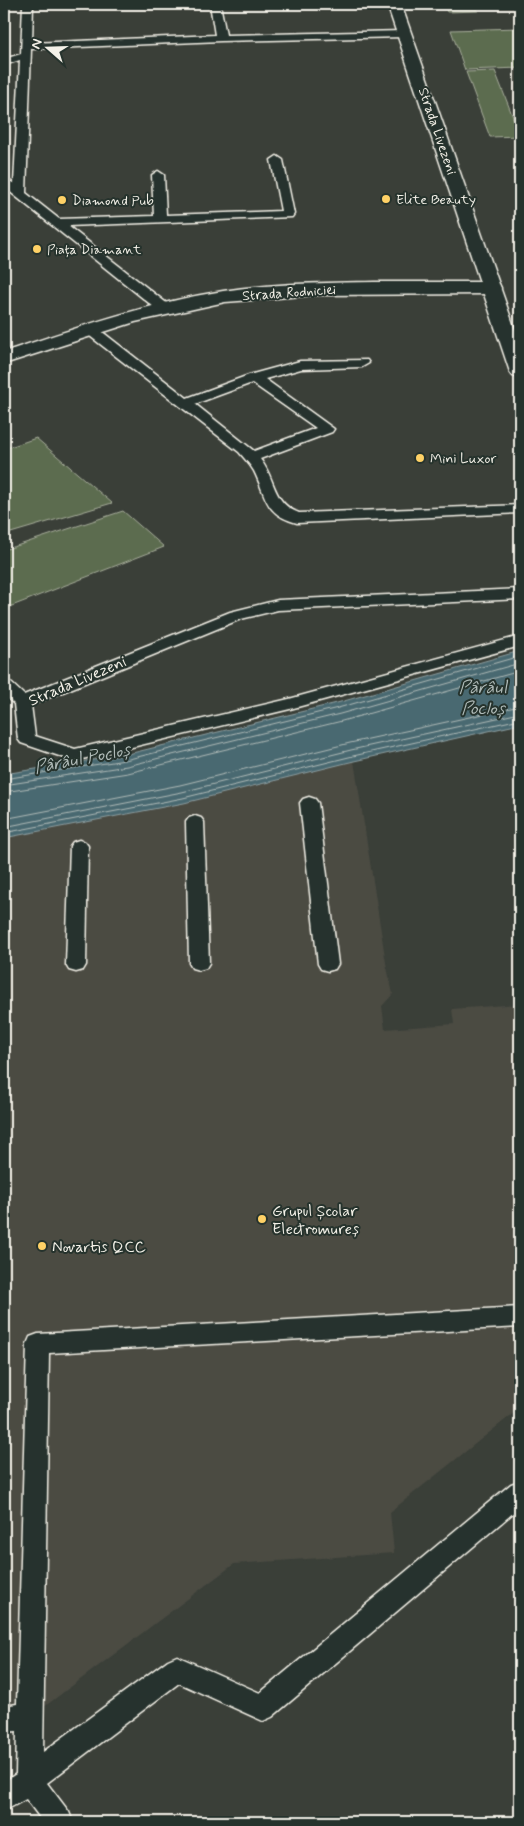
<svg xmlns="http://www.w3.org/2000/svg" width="524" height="1826" font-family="Mynerve,sans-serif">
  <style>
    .built { fill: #4b4b43 }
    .green { fill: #5c6c4f; stroke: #a8ae9c }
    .water { fill: #4a6971; stroke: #8e9fa1 }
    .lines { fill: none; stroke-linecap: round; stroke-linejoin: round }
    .shore { stroke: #b0bbb8; stroke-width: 1 }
    .service-casing { stroke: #f4f1e8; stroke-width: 3 }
    .minor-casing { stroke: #f4f1e8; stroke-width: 3 }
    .secondary-casing { stroke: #f4f1e8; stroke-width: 3 }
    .service { fill: #26332d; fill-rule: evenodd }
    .minor { fill: #26332d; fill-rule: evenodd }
    .secondary { fill: #26332d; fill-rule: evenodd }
    .poi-dot { fill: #ffd166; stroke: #26332d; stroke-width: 2 }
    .labels { text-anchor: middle; stroke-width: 4; stroke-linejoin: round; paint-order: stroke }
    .far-street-label { font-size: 14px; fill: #f4f1e8; stroke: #26332d }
    .far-poi-label { font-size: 14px; fill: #f4f1e8; stroke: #26332d; text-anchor: start }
    .street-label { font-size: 16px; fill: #f4f1e8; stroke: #26332d }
    .poi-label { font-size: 16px; fill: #f4f1e8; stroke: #26332d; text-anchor: start }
    .water-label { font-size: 18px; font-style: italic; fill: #b0bbb8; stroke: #26332d }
  </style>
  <rect width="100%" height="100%" fill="#3a3f38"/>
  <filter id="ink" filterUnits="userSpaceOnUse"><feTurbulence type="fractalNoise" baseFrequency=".02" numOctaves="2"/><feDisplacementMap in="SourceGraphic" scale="10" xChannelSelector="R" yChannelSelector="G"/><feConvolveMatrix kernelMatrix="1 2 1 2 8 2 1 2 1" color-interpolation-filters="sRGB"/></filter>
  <g filter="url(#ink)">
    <!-- built -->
    <polygon class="built" points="354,761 386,963 393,994 382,1006 385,1029 454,1024 452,1009 520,1004 520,1408 390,1512 394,1553 234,1564 4,1737 4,838 184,803"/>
    <!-- green -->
    <g class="green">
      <polygon points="444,4 476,4 478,11 447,12"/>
      <polygon points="520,28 520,68 465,70 451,30"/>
      <polygon points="495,71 520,135 520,136 490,137 466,72"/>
      <polygon points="36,438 112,503 4,535 4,449"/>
      <polygon points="123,511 164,547 4,609 4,550"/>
    </g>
    <!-- water -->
    <polygon class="water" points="520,651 520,724 354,761 184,803 4,838 4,774 124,755 337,703"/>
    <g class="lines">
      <!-- shore -->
      <g class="shore">
        <polyline points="4,779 125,760 338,708 520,656"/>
        <polyline points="4,785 127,766 340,714 520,663"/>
        <polyline points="4,792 128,773 342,721 520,671"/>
        <polyline points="4,819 180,785 350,743 520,706"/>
        <polyline points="4,827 182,792 351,750 520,713"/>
        <polyline points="4,833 183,798 353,756 520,719"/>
      </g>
      <!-- service casing -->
      <g class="service-casing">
        <g id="service">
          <polygon points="23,4 33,4 32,43 215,35 210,4 220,4 226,35 404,31 409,34 404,37 221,41 31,49 26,193 59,219 154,216 152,175 158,171 164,175 166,215 281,211 271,160 277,156 283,160 294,214 292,217 68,226 169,305 171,308 169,311 159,311 4,187 4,177 14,184 20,60 4,65 4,59 21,54"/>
          <path d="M91,326L96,327L187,398L249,375L300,361L367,360L369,363L362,367L301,369L265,379L334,429L332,432L260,459C276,479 272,503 299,513L520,505V513L297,523C264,514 267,497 254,471C250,464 244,458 239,452L86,333L84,330L86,327ZM252,383L316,428L254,451L195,404Z"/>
          <polygon points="520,589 520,599 278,610 241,619 31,705 35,736 75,749 289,699 520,636 520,646 290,709 74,761 21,743 18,739 14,704 4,695 4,681 10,682 24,695 230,612 278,600"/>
          <polygon points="309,797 315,799 318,803 338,964 335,969 328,971 321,969 318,964 300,803 303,799"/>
          <polygon points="195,816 201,818 204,822 209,963 206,968 199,970 192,968 189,963 186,822 189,818"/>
          <polygon points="79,840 85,842 88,846 86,965 83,970 76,972 69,970 66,965 70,846 73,842"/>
          <polygon points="520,1307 520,1327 49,1353 43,1752 168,1660 177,1656 260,1693 511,1484 520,1481 520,1507 272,1717 263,1721 179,1683 47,1783 69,1812 73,1822 43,1822 26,1799 4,1811 4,1782 16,1774 17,1731 4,1732 4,1706 17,1704 27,1344 30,1337 38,1334"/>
        </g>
      </g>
      <!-- minor casing -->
      <g class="minor-casing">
        <path id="minor" d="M374,282H492L499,284L501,288L499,292L492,294L316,295L225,302L135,322L4,364V352C76,328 148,303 223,291C273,283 324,283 374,282Z"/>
      </g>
      <!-- secondary casing -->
      <g class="secondary-casing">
        <polygon id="secondary" points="387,4 401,4 520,344 520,378 513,376 510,372"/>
      </g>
      <!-- service -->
      <use href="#service" class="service"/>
      <!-- minor -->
      <use href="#minor" class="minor"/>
      <!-- secondary -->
      <use href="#secondary" class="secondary"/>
    </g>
  </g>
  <!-- markers -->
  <g class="poi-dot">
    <circle cx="386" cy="199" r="5"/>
    <circle cx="62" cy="200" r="5"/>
    <circle cx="37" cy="249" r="5"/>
    <circle cx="420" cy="458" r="5"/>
    <circle cx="262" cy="1219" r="5"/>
    <circle cx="42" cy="1246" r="5"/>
  </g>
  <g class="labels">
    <!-- far-street labels -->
    <g class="far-street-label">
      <text transform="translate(438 131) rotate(71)" y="5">Strada Livezeni</text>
      <text transform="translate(289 292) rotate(-4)" y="5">Strada Rodniciei</text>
    </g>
    <!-- far-poi labels -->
    <g class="far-poi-label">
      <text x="396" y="204">Elite Beauty</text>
      <text x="72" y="205">Diamond Pub</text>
      <text x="47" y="254">Piața Diamant</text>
      <text x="430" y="463">Mini Luxor</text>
    </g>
    <!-- street labels -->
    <g class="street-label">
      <text transform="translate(77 680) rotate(-23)" y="6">Strada Livezeni</text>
    </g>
    <!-- poi labels -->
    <g class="poi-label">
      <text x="272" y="1216">Grupul Școlar<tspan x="272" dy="18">Electromureș</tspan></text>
      <text x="52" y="1252">Novartis QCC</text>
    </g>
    <!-- water labels -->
    <g class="water-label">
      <text x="483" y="693">Pârâul<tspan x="483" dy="21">Pocloș</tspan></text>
      <text transform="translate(82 758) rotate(-11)" y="6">Pârâul Pocloș</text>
    </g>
  </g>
  <!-- margin -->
  <rect width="524" height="1826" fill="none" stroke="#26332d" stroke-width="20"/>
  <rect x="10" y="10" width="504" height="1806" fill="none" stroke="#f4f1e8" stroke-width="2" filter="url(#ink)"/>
  <!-- north arrow -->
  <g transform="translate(48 48) rotate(290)" stroke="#26332d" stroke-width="4" paint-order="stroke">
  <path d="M0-4L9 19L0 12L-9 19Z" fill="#f4f1e8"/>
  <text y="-8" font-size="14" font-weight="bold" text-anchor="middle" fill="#f4f1e8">N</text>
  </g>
</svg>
